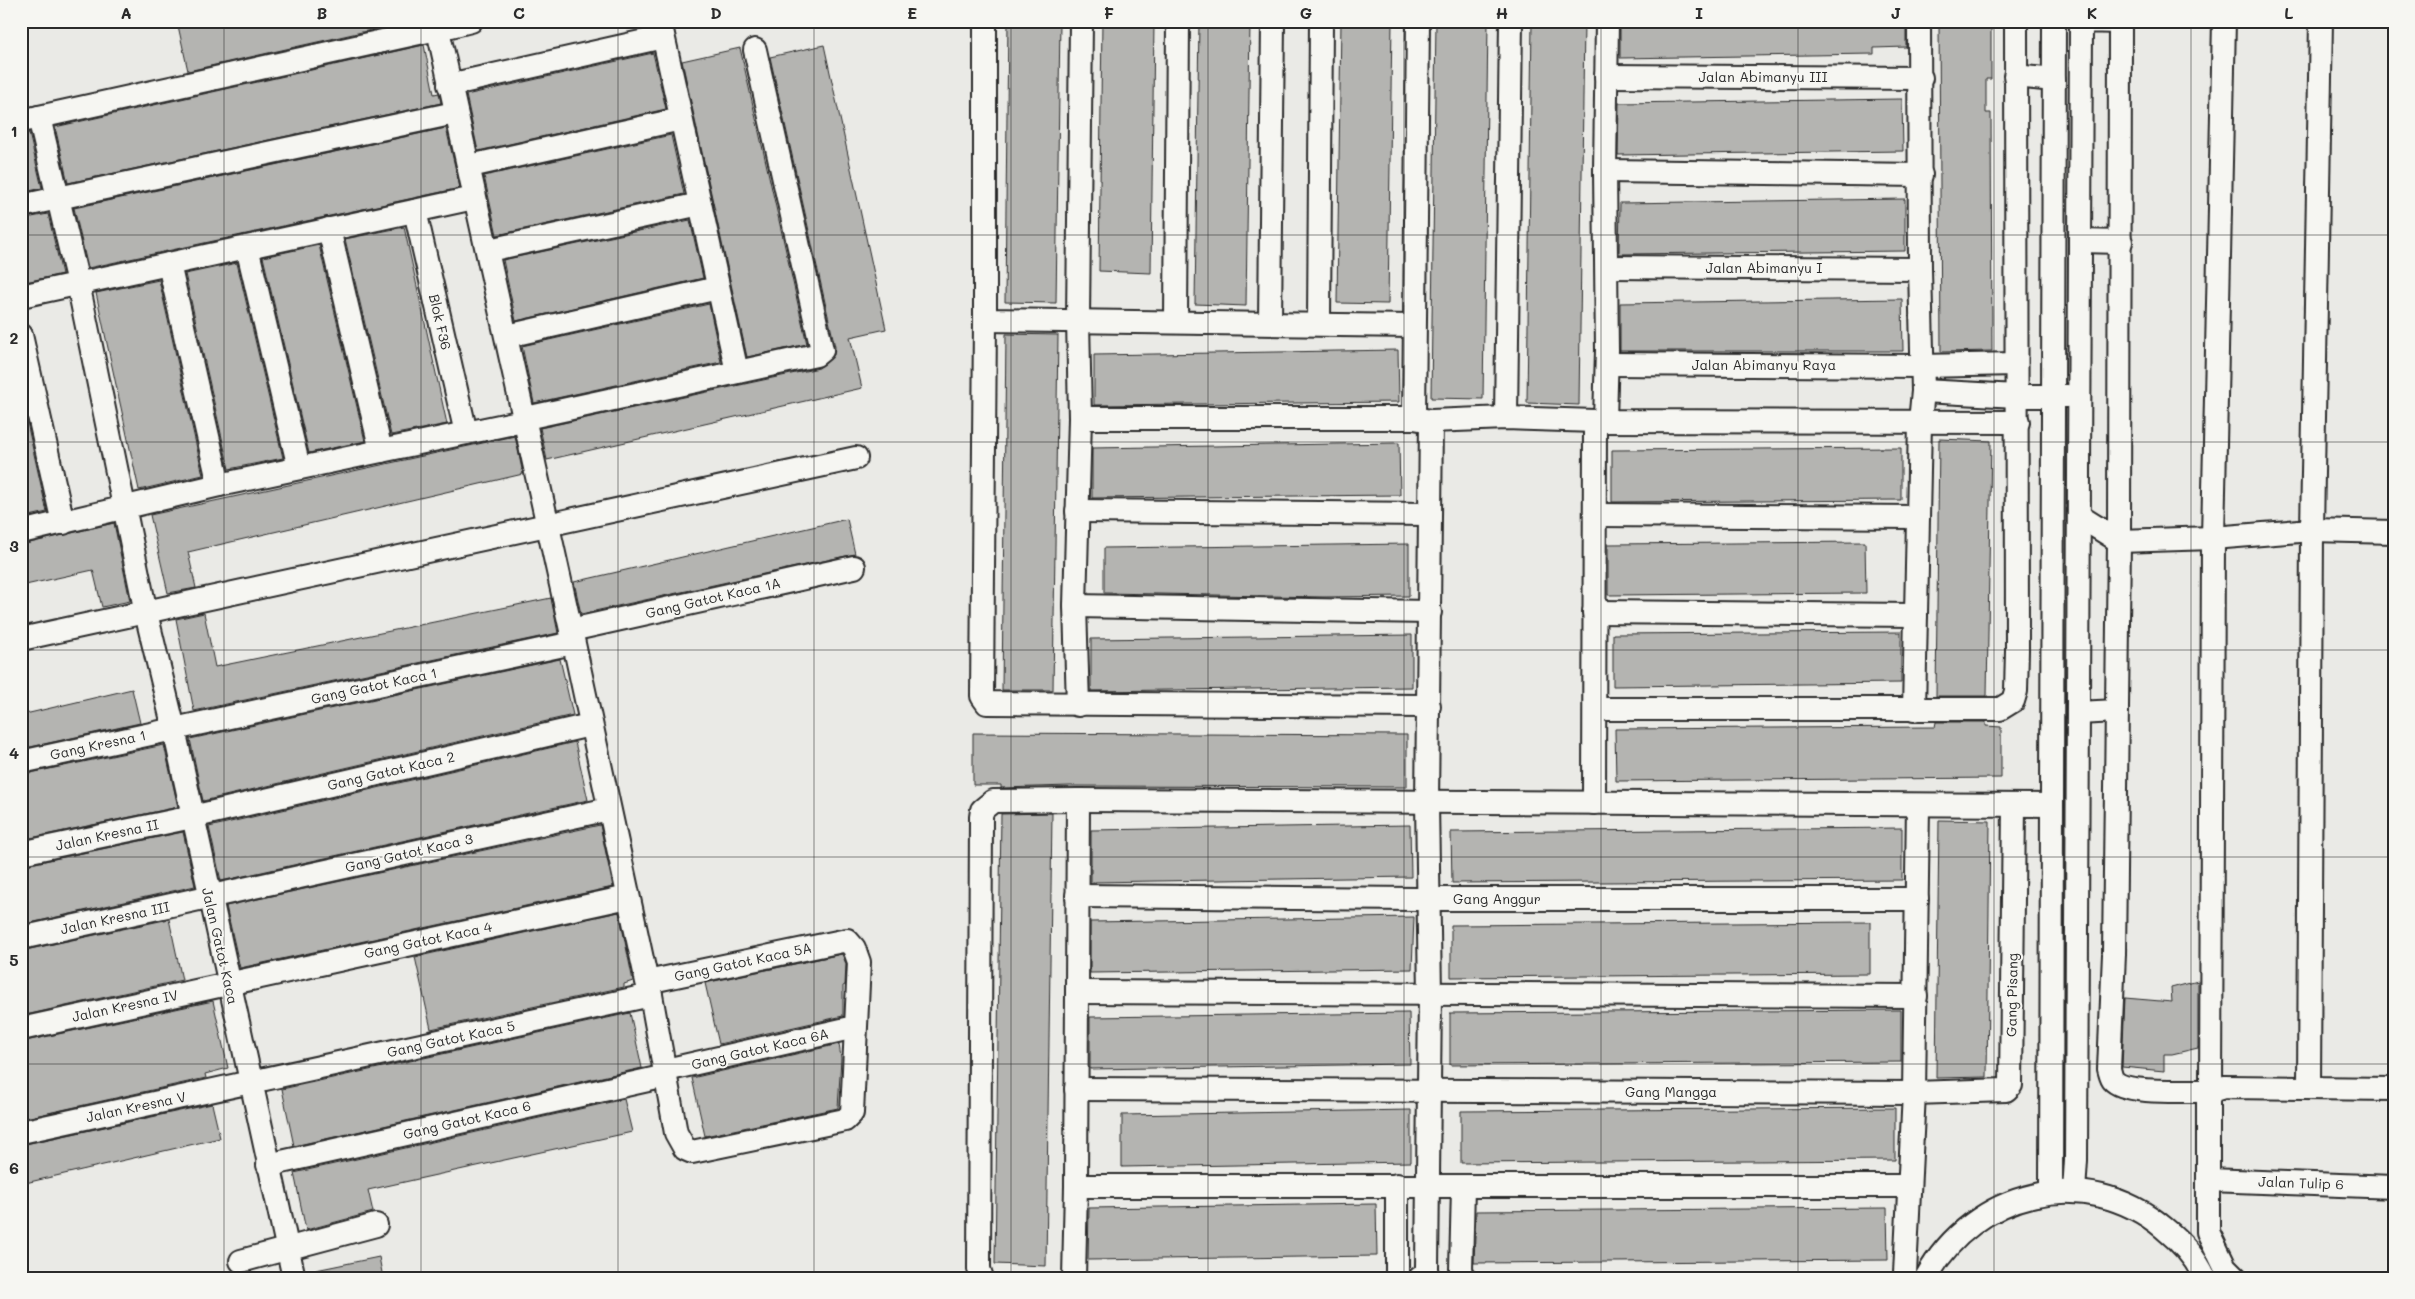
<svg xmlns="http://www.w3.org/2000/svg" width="2415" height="1299" font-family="Mali,sans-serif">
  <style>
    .building { fill: #b4b4b1; stroke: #2b2b2b }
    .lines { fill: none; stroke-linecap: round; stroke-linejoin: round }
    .street-casing { stroke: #2b2b2b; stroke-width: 26 }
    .street { stroke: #f6f6f2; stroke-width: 22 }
    .grid { fill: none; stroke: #2b2b2b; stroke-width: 1; stroke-opacity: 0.55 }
    .labels { text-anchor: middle; stroke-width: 4; stroke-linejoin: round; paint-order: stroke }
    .street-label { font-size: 14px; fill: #2b2b2b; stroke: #f6f6f2 }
    .neatline { fill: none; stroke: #2b2b2b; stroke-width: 2 }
    .grid-label { font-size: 16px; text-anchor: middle; font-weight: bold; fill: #2b2b2b }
  </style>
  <rect width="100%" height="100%" fill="#eaeae6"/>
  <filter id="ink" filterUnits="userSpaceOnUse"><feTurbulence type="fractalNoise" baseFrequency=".02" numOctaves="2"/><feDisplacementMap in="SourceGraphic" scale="10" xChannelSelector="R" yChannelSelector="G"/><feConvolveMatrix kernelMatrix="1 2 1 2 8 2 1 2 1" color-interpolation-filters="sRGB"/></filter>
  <g filter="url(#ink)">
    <!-- building -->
    <g class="building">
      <polygon points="177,21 411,21 188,71"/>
      <polygon points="1008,21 1060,21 1056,303 1005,302"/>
      <polygon points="1102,21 1154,21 1151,273 1099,271"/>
      <polygon points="1199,21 1250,21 1246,306 1195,304"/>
      <polygon points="1341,21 1392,21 1388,304 1337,303"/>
      <polygon points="1436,21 1488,21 1483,399 1431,398"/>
      <polygon points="1532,21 1584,21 1579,405 1527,403"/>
      <polygon points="1620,21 1906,21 1906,47 1874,48 1874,54 1620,58"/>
      <polygon points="1939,21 1991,21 1991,79 1986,79 1986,113 1991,113 1992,351 1941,352"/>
      <polygon points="424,45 434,94 439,93 441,103 68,183 55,127"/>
      <polygon points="824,45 886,329 850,337 862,388 547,460 540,428 819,368 834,355 835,347 770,57"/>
      <polygon points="740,48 807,344 747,357 682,61"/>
      <polygon points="653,53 666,109 478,151 466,95"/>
      <polygon points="1902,99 1903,151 1618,155 1619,103"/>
      <polygon points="446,128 460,188 88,268 74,208"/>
      <polygon points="29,133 42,188 21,193 21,134"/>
      <polygon points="671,135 684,194 497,235 484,176"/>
      <polygon points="1905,199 1905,251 1619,254 1620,203"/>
      <polygon points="48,214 62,274 21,283 21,219"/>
      <polygon points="690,220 703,278 516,321 503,260"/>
      <polygon points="404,227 447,424 391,435 345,239"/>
      <polygon points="319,245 365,441 309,453 263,257"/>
      <polygon points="237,263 283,458 229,469 185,274"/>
      <polygon points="159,280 203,475 139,490 96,293"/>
      <polygon points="1902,299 1903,351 1620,351 1620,303"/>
      <polygon points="709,304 721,362 534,403 522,346"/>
      <polygon points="1006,334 1058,335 1053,690 1002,690"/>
      <polygon points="1398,350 1399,402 1094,405 1094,355"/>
      <polygon points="21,396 47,512 21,518"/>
      <polygon points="515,436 523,474 188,552 196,588 168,593 150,515"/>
      <polygon points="1939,439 1991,441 1987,696 1936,696"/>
      <polygon points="1399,443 1400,495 1092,498 1092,448"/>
      <polygon points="1901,448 1901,500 1612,502 1612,450"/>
      <polygon points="847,519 855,554 581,614 574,582"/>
      <polygon points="114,523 130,601 102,607 93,570 21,586 21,545"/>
      <polygon points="1865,542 1866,593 1608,595 1608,544"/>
      <polygon points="1409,544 1409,596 1324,597 1104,593 1104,548"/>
      <polygon points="551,598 558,633 194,711 176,619 204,613 215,667"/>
      <polygon points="1901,632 1901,683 1613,686 1613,634"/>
      <polygon points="1412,635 1412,687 1091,691 1091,639"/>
      <polygon points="560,659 573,715 203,801 190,739"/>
      <polygon points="132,689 140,723 21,749 21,715"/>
      <polygon points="1936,722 1986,722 1986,726 2001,727 2001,778 1616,781 1615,729 1935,727"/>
      <polygon points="973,733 1407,735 1407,787 1070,786 1001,788 1001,785 973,785"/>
      <polygon points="575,742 588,800 221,881 209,827"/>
      <polygon points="164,745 178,807 21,840 21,775"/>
      <polygon points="1052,813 1046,1266 995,1264 1001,814"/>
      <polygon points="1939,820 1990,821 1987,1077 1936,1078"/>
      <polygon points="600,825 613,887 240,968 226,906"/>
      <polygon points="1410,825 1411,877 1091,882 1091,830"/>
      <polygon points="1902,828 1902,880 1452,883 1451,832"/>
      <polygon points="183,832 195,886 21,925 21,866"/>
      <polygon points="619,912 633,981 624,984 624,987 431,1029 415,957"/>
      <polygon points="1414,917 1412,969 1090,973 1090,922"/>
      <polygon points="169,919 182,980 21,1016 21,951"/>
      <polygon points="1870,922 1870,974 1451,977 1451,925"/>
      <polygon points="842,954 846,964 845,985 843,986 843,1016 719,1044 705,983"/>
      <polygon points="2198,981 2198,1048 2172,1054 2164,1054 2164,1071 2122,1067 2125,998 2172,1002 2171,988"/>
      <polygon points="213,1001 228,1068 205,1074 206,1078 21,1119 21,1042"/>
      <polygon points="1901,1010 1901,1062 1450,1065 1450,1013"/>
      <polygon points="630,1013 642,1068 294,1146 282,1089"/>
      <polygon points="1409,1013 1410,1064 1090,1069 1090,1017"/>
      <polygon points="839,1044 841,1058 838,1108 705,1136 692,1078"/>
      <polygon points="624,1099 632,1132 368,1190 373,1212 306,1230 294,1173"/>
      <polygon points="212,1104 220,1138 21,1184 21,1145"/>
      <polygon points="1895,1108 1895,1160 1461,1163 1461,1111"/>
      <polygon points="1411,1110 1411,1162 1122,1167 1122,1115"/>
      <polygon points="1376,1204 1377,1256 1088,1260 1089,1208"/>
      <polygon points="1887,1208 1888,1260 1474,1263 1476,1211"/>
      <polygon points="379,1257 383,1278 317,1278 316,1270"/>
    </g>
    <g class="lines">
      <!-- street casing -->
      <g class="street-casing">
        <g id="street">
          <polyline points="436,21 571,630 647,982 651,995 676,1133 685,1149 692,1152 845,1120 852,1113 859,962 854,948 847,940 647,982"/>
          <polyline points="660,21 737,372"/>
          <polyline points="985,21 985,320 1414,326"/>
          <path d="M2120,21L2119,541L2114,954L2109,1069C2110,1072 2111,1078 2113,1080C2125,1095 2192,1090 2211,1091L2213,538L2224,21"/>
          <polyline points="451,26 471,21"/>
          <polyline points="1606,76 1921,78"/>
          <polyline points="2015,76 2054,80"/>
          <polyline points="449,85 663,37"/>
          <polyline points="39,117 78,283 146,613 174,729 294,1278"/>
          <polyline points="21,121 437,29"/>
          <polyline points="479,164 681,119"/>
          <polyline points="1605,171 1921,175"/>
          <polyline points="21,206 455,113"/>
          <polyline points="415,211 466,433"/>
          <polyline points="329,229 381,451"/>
          <polyline points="2080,241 2121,242"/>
          <polyline points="247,247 299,468"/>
          <polyline points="498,248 700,204"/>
          <polyline points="169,264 219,485"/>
          <polyline points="1607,267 1920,269"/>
          <polyline points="21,296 474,198"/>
          <polyline points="985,320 982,696 987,703 1429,706"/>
          <polyline points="1176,321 1178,21"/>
          <polyline points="1270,323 1273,21"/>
          <polyline points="1319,323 1321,21"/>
          <polyline points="516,334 718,288"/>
          <polyline points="21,335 63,523"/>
          <polyline points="1607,364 1922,366 2016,364"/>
          <polyline points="1923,391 2017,396 2067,396"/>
          <polyline points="535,416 816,355 822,350 755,50"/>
          <polyline points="1080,418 1078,320 1081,21"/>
          <polyline points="1414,418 1418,21"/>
          <polyline points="1506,418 1511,21"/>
          <polyline points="1605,420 1607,350 1605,171 1607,21"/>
          <polyline points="1077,511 1430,514"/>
          <polyline points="1595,515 1918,517"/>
          <polyline points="2079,516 2119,541 2213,538 2312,530 2394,532"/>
          <polyline points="21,532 219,485 523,421"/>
          <polyline points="1075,606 1430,612"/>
          <polyline points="1594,612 1916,615"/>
          <polyline points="571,630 854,567"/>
          <polyline points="21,639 856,458"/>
          <polyline points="1078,705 1075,606 1080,418 1414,418 1431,421 1506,418 1595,421 2018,422"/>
          <polyline points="1595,709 2000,709 2013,701 2016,691 2017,650 2016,21"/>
          <polyline points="1914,710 1920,422 1923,391 1920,269 1919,21"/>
          <polyline points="2078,713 2117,711"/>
          <polyline points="21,762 573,643"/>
          <polyline points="1594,803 1595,421"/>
          <polyline points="21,853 192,817 590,725"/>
          <polyline points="1077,896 1417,899 1917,899"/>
          <polyline points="21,938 609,809"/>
          <polyline points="1077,992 1916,996"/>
          <polyline points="21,1029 628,897"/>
          <polyline points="666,1070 855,1027"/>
          <polyline points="2309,1088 2312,530 2321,21"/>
          <polyline points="1076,1089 1914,1093 2006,1090 2011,1085 2014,805"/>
          <polyline points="21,1132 651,995"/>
          <polyline points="268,1165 666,1076"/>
          <polyline points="2209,1180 2394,1187"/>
          <polyline points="1397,1185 1397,1277"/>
          <polyline points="1076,1186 1909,1186"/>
          <polyline points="1463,1187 1461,1270 1464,1278"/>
          <polyline points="2051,1192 2054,21"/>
          <polyline points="2074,1192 2076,1160 2081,21 2120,22"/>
          <polyline points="241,1261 376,1225"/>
          <polyline points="1905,1273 1914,1093 1918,805"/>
          <polyline points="982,1278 979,1269 981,817 982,810 993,801 1078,800 2051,805"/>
          <polyline points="1074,1278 1076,1186 1078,800"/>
          <polyline points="1420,1278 1425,1275 1427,1268 1430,995 1427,803 1431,421"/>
          <path d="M1926,1278C1973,1191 2086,1162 2164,1228C2180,1241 2196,1258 2205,1278"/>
          <polyline points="2236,1278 2225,1267 2208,1232 2208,1100 2211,1091 2224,1087 2394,1089"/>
        </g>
      </g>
      <!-- street -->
      <use href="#street" class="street"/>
    </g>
  </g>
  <!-- grid -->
  <path class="grid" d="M224,21V1278M421,21V1278M618,21V1278M814,21V1278M1011,21V1278M1208,21V1278M1404,21V1278M1601,21V1278M1798,21V1278M1994,21V1278M2191,21V1278M21,235H2394M21,442H2394M21,650H2394M21,857H2394M21,1064H2394"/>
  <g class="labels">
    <!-- street labels -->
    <g class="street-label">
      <text x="1763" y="82">Jalan Abimanyu III</text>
      <text x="1764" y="273">Jalan Abimanyu I</text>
      <text transform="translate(440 322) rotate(77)" y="5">Blok F36</text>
      <text x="1764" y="370">Jalan Abimanyu Raya</text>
      <text transform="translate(713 598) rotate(-13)" y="5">Gang Gatot Kaca 1A</text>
      <text transform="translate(374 686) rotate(-12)" y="5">Gang Gatot Kaca 1</text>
      <text transform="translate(98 745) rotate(-12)" y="5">Gang Kresna 1</text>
      <text transform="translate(391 771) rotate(-13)" y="5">Gang Gatot Kaca 2</text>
      <text transform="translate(107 835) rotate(-12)" y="5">Jalan Kresna II</text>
      <text transform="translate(409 853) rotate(-13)" y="5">Gang Gatot Kaca 3</text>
      <text x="1497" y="904">Gang Anggur</text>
      <text transform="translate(115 918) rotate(-12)" y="5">Jalan Kresna III</text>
      <text transform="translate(428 940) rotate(-12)" y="5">Gang Gatot Kaca 4</text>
      <text transform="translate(220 946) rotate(77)" y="5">Jalan Gatot Kaca</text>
      <text transform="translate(743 962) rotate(-12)" y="5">Gang Gatot Kaca 5A</text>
      <text transform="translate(2012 995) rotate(-89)" y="5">Gang Pisang</text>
      <text transform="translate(125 1006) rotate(-12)" y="5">Jalan Kresna IV</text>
      <text transform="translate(451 1039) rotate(-12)" y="5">Gang Gatot Kaca 5</text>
      <text transform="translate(760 1049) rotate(-13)" y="5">Gang Gatot Kaca 6A</text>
      <text x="1671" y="1097">Gang Mangga</text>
      <text transform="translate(136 1107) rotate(-12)" y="5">Jalan Kresna V</text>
      <text transform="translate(467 1120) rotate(-13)" y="5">Gang Gatot Kaca 6</text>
      <text transform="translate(2301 1183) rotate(2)" y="5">Jalan Tulip 6</text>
    </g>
  </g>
  <!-- margin -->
  <rect width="2415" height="1299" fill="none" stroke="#f6f6f2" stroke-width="55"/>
  <rect x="28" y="28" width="2360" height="1244" class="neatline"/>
  <g class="grid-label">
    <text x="126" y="19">A</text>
    <text x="322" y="19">B</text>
    <text x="519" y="19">C</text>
    <text x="716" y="19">D</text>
    <text x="912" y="19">E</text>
    <text x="1109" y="19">F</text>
    <text x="1306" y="19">G</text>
    <text x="1502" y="19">H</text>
    <text x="1699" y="19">I</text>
    <text x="1896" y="19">J</text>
    <text x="2092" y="19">K</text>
    <text x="2289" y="19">L</text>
    <text x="14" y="137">1</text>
    <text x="14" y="344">2</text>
    <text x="14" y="552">3</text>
    <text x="14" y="759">4</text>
    <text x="14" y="966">5</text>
    <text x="14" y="1174">6</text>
  </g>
</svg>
